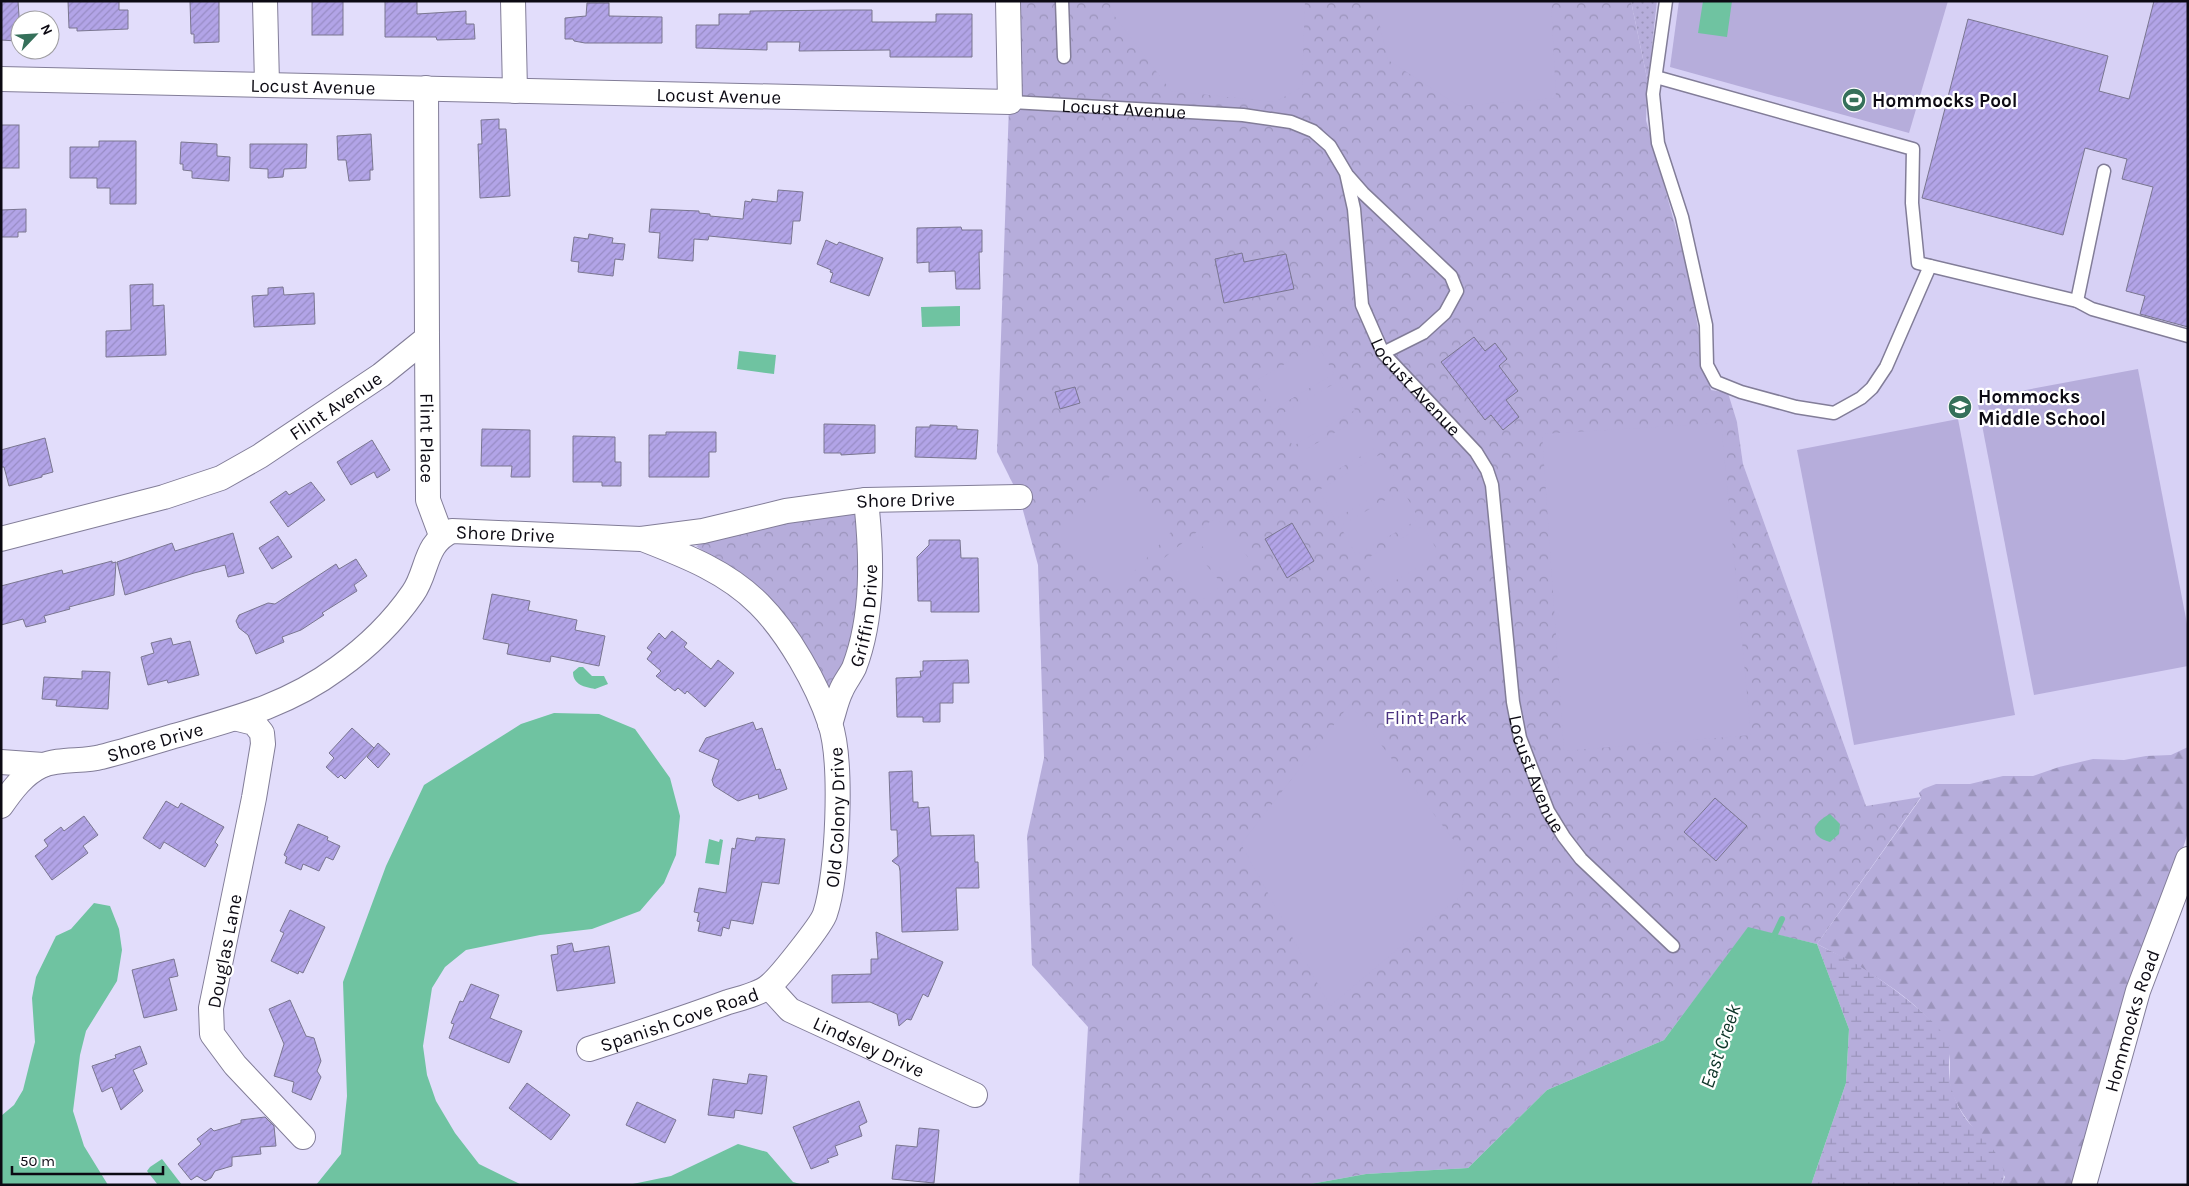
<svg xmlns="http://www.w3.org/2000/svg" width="2189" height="1186" font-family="Karla,sans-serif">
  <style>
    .built { fill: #d7d1f5 }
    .grass { fill: url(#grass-dots) }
    .forest { fill: url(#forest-firs) }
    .wetland { fill: url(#wetland-marsh) }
    .park { fill: url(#park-crowns) }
    .pitch { fill: #b6addb }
    .water { fill: #6fc3a1 }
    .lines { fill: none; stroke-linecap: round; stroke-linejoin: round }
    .stream { stroke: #6fc3a1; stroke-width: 6 }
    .building { fill: url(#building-hatch); stroke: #7a7690 }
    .lane-casing { stroke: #827d98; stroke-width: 15 }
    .street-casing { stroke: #827d98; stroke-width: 26 }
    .lane { stroke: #fff; stroke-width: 12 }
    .street { stroke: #fff; stroke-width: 24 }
    .labels { text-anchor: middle; stroke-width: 4.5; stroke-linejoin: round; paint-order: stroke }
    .street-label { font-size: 19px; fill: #0c0a13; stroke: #fff }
    .poi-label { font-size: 19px; font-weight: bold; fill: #0c0a13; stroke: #fff; text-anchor: start }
    .park-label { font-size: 19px; fill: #49317f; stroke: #fff }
    .water-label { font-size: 20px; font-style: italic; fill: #0d3427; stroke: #fff }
  </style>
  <defs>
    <pattern id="grass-dots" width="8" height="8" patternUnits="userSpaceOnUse" patternTransform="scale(1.25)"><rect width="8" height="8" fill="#b6addb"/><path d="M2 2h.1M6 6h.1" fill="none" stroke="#9b94bb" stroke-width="1.8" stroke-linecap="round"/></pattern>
    <pattern id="forest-firs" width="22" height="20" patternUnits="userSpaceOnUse" patternTransform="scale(1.25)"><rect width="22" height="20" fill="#b6addb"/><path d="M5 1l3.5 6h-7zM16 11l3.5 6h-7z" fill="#9b94bb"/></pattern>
    <pattern id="wetland-marsh" width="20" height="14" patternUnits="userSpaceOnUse" patternTransform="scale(1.25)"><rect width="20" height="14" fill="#b6addb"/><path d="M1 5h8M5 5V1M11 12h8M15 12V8" fill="none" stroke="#9b94bb"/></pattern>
    <pattern id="park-crowns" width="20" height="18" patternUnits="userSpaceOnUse" patternTransform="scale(1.25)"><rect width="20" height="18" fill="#b6addb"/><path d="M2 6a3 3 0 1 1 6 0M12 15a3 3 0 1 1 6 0" fill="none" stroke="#9b94bb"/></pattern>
    <pattern id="building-hatch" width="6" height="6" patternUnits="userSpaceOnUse" patternTransform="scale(1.25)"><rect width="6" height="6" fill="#b2a4e7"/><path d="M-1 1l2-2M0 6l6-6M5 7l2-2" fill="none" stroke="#988cc5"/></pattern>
  </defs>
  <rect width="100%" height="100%" fill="#e2ddfb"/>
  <!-- built -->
  <polygon class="built" points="1657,1 2188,1 2188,757 1866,806 1743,464 1737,422 1711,390 1646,120"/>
  <!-- grass -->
  <polygon class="grass" points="1631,1 1657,1 1648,83"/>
  <!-- forest -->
  <path class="forest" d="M2188,747V832L2080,1185H2001L2005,1177C1996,1163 1988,1149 1978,1135C1968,1120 1957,1108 1951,1090C1948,1079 1952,1052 1948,1045C1922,999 1863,968 1817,944L1921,798L1919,793L1923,789L1936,784H1970L2003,776H2033L2059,767L2093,759L2124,760L2146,756L2171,755Z"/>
  <!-- wetland -->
  <path class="wetland" d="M1817,944C1832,952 1847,958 1861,967C1881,979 1947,1025 1950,1048C1951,1052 1949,1058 1949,1063C1948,1081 1953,1098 1962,1113C1974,1134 2015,1159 2001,1185H1811L1846,1083L1849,1029Z"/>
  <!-- park -->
  <g class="park">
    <polygon points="1010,1 1631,1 1648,83 1646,120 1690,279 1701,347 1711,390 1728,393 1737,422 1743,464 1866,806 1921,797 1817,944 1748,928 1664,1040 1547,1090 1468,1168 1366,1174 1305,1185 1079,1185 1088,1027 1032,965 1027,836 1044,758 1038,565 1019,496 997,452 1009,105"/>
    <polygon points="848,510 858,514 864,613 833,692 739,576 696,546 730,533"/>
  </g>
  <!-- pitch -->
  <g class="pitch">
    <polygon points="1111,1 1305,1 1302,87 1275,102 1171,91 1110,10"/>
    <polygon points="1374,1 1551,1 1556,98 1459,106 1388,60"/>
    <polygon points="1679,1 1948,1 1909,133 1670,67"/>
    <polygon points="1318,345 1334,374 1272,410 1255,381"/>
    <polygon points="2138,369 2188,629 2188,666 2034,695 1977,399"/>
    <polygon points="1339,381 1355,410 1293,446 1276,417"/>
    <polygon points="1360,418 1377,447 1314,483 1298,454"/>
    <polygon points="1958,419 2015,715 1854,745 1797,450"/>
    <polygon points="1721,423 1751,735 1564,751 1542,434"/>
    <polygon points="1381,454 1398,483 1335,519 1319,490"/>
    <polygon points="1112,474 1173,530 1117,590 1056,534"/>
    <polygon points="1403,490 1419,519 1356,555 1340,526"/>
    <polygon points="1216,517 1251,561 1229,579 1193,535"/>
    <polygon points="1423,526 1440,555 1377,591 1361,562"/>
    <polygon points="1186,540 1222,584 1199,603 1163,559"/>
    <polygon points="1350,704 1465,855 1462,895 1330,1006 1241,844"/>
  </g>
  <!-- water -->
  <g class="water">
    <polygon points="1703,1 1732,1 1727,37 1698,33"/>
    <polygon points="960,306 960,326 922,327 921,307"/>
    <polygon points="739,351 776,355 774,374 737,369"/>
    <path d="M579,667H583L592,676H604L608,684L595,689C585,687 573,685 573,672Z"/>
    <polygon points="554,713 599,714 635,729 670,778 680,816 676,855 664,883 640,911 592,929 540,935 466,950 445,967 432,988 423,1046 427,1075 436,1101 455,1133 479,1164 522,1185 316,1185 341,1154 347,1096 343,982 386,866 424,785 521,724"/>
    <path d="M1830,814L1840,824L1839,834L1830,842C1808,836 1812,823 1830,814Z"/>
    <polygon points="709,839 719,842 720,839 723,840 719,865 705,863"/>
    <polygon points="94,903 110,906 119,929 122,950 117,981 86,1031 80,1055 73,1111 84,1146 108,1185 1,1185 1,1116 14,1105 23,1090 35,1042 32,998 36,977 56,936 71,929"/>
    <polygon points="1748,927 1817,944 1849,1029 1846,1083 1811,1185 1305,1185 1366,1174 1468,1168 1547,1090 1664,1040"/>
    <polygon points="738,1144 767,1152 793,1182 804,1185 628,1185 671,1176"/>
    <polygon points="162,1159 182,1185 158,1185 147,1171 150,1167"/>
  </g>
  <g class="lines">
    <!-- stream -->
    <polyline class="stream" points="1772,940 1782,919"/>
  </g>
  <!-- building -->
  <g class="building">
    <polygon points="1,1 18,1 20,31 17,31 17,41 1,40"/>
    <polygon points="68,1 119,1 119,10 128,10 128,29 77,31 77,28 69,28"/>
    <polygon points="190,1 219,1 219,42 194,43 194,34 191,34"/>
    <rect x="312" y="1" width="31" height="34"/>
    <polygon points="385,1 417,1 417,14 466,11 466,24 474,24 475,39 437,40 436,37 385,37"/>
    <polygon points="2154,1 2188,1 2188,327 2140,314 2145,296 2126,291 2153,187 2122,179 2127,159 2085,148 2063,235 1922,198 1968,19 2108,56 2099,91 2129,99"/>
    <polygon points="587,3 609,3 609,16 662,17 662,43 585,43 574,41 573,39 565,39 565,18 586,16"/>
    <polygon points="847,10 872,10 872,22 936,22 936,14 972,14 972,57 890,57 890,50 799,51 800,42 767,42 767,50 696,48 696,25 719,25 719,14 750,14 750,11"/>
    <polygon points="499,119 499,129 506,129 510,196 480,198 478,144 482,144 481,120"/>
    <rect x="1" y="125" width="18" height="43"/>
    <polygon points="371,134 373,170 370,170 370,180 349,181 346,160 338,160 337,136"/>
    <polygon points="99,141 136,141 136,204 110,204 110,188 97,188 97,178 70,178 70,147 99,147"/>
    <polygon points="181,142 217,144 217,156 230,157 229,181 192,178 192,171 183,170 183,164 180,164"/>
    <polygon points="250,144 307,144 306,168 284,169 283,177 268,178 268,169 250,168"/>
    <polygon points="778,190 803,192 800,221 793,221 791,244 709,236 708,240 694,239 693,261 658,258 660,233 649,232 651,209 699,211 699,213 710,214 710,216 743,219 745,201 751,202 752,199 777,202"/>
    <polygon points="26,209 26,232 18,232 18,237 1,237 1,210"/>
    <polygon points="961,227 962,230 982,230 982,252 979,252 980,289 956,289 955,271 929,272 929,262 917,263 917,228"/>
    <polygon points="589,234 613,238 612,243 625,244 623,260 615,259 613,276 578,272 579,262 571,261 574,237 588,239"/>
    <polygon points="826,240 837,245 839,242 883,258 869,296 830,282 833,273 830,272 831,270 817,264"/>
    <polygon points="1242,253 1244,262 1286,254 1294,289 1224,303 1215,259"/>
    <polygon points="153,284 153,306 164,305 166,355 106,357 106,331 131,330 130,285"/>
    <polygon points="283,287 284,295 314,293 315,324 254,327 252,296 268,295 268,288"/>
    <polygon points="1474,337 1485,351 1495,343 1507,359 1499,366 1518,391 1506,400 1519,417 1503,430 1491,415 1485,420 1441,362"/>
    <polygon points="1075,387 1080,403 1060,409 1055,392"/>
    <polygon points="824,424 875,425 875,453 841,455 841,453 824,453"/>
    <polygon points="930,425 957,426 957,429 978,430 976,459 915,457 916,427 930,427"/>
    <polygon points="482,429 530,430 530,477 511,477 512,466 481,466"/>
    <polygon points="666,432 716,432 716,452 709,452 709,477 649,477 649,435 666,435"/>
    <polygon points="573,436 615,437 615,462 621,462 621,486 602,486 602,482 573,482"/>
    <polygon points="45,438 53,472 42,475 42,477 9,486 4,467 1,467 1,450"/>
    <polygon points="372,440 390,470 377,478 374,472 351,485 337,462"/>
    <polygon points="311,482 325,500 288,527 270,502 286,491 289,495"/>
    <polygon points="1292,523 1314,561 1287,578 1265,539"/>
    <polygon points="233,533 244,573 228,577 225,565 194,573 125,595 117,562 172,543 175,551"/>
    <polygon points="278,536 292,557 272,569 259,548"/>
    <polygon points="929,540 960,540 961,558 978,558 979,612 931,612 931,601 918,601 917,557 929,545"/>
    <polygon points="356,559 367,576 354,585 357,591 322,613 324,615 301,630 282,637 284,642 256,654 248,635 239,628 236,621 239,615 268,603 275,604 336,564 339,569"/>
    <polygon points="112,561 112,563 116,562 114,595 69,607 70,609 44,616 46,622 26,627 23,619 1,625 1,586 62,570 63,574"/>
    <polygon points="492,594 530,601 528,610 577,620 575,630 605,636 599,666 551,656 550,662 507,654 509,644 483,639"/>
    <polygon points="672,631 687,643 684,647 711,669 718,660 734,673 705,707 687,691 685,694 678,688 675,691 656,676 661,671 647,659 652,652 647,648 659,633 665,639"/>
    <polygon points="171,638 173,645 190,641 199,675 168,683 167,680 148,685 141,657 154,653 151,643"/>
    <polygon points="968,660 969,683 953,683 953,703 940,703 940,722 923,722 923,717 897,717 896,678 921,677 920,671 923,671 923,661"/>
    <polygon points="82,671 110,672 108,709 56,706 57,700 42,699 44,677 82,679"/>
    <polygon points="753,722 756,730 762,728 776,770 780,769 787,789 759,799 758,794 738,801 714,786 712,780 719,760 699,751 706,738"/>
    <polygon points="352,728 374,748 345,779 341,775 338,778 326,767 334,758 329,753"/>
    <polygon points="378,743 390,754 378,768 367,757"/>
    <polygon points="912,771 913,802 918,802 918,808 929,807 931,836 974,835 975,862 978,862 979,888 956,888 958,930 902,932 900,871 899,866 892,861 898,856 897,830 891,830 889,772"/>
    <polygon points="1715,798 1747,826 1716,861 1684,832"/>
    <polygon points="166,801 178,808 181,803 224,827 215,842 218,845 205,867 164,842 160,849 143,838"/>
    <polygon points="84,816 98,835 83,846 88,853 52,880 35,856 48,846 44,840 61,827 64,831"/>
    <polygon points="298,824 328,837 327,840 340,846 333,860 326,857 319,871 303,864 301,870 285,863 287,857 284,855"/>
    <polygon points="756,837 785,839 779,884 762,882 753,924 731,920 729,929 723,927 721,936 698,931 700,922 697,921 699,913 694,912 699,888 726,893 732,848 735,849 737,838 755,841"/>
    <polygon points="290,910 325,927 303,973 299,971 298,974 271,961 284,933 280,931"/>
    <polygon points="876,932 943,962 928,997 923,994 911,1020 907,1019 899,1026 897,1014 870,1002 832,1003 832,975 871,974 871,959 878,959"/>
    <polygon points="572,943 574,952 609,946 615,983 557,991 551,955 558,954 557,946"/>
    <polygon points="174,959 178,976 169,978 177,1010 144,1018 132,970"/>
    <polygon points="471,984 499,995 490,1018 522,1031 509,1063 449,1038 454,1024 451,1023 460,1001 463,1002"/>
    <polygon points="290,1000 306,1036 314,1038 321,1061 317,1071 321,1077 311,1100 292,1092 294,1082 274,1076 284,1044 269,1009"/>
    <polygon points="140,1046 147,1064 133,1070 143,1091 121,1110 112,1087 102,1092 92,1066 116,1058 115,1055"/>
    <polygon points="749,1074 767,1076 762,1114 735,1110 734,1118 708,1115 713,1079 747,1084"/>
    <polygon points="527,1083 570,1115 551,1140 509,1108"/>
    <polygon points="859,1101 867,1122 859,1126 862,1136 835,1146 838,1155 827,1159 829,1162 811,1169 793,1127"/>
    <polygon points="637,1102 676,1120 665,1143 626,1125"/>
    <polygon points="265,1117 274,1126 276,1146 260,1147 261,1154 232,1157 232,1166 215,1171 211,1178 205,1181 197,1176 191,1180 178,1164 201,1144 197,1139 211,1128 214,1131 241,1123 241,1120"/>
    <polygon points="919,1128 939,1130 934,1183 892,1179 896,1145 917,1147"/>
  </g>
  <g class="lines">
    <!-- lane casing -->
    <g class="lane-casing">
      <g id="lane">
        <polyline points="1062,1 1064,57"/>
        <polyline points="1666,1 1653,94 1658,143 1682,217 1706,325 1707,365 1716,382 1741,392 1796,407 1834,413 1861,398 1872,388 1886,367 1930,266"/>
        <polyline points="1656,77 1913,149 1912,203 1918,263 2077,301 2092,309 2188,336"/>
        <path id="s1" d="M1010,102L1243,115L1291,122L1313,131L1330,146L1346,173L1354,209L1362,305L1383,353L1476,452L1487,470L1492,485L1513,702L1520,738L1548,811L1564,837L1581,859L1673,946"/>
        <polyline points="1348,176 1363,193 1451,276 1457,291 1445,313 1423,333 1383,353"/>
        <polyline points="2077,301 2104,171"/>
      </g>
    </g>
    <!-- street casing -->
    <g class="street-casing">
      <g id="street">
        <polyline points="265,1 267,84"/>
        <polyline points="513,1 515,91"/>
        <path id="s2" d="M1,79L1010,102L1008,1"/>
        <path id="s3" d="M427,338L428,500L441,535"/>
        <path id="s4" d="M1,539L164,497L221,478L260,456L381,375L427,338L426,88"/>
        <polyline points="238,719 254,723 262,733 263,744 254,798 211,1008 212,1034 235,1065 303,1137"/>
        <path id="s5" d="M830,724C834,713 836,701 841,691C844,683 850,676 854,668C874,616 872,555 866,500"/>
        <polyline points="1,762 43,765"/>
        <path id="s6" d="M1,806C12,790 24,774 41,766C59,758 83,762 101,757C126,751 150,743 174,736C233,719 287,706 338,668C366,648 393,622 413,593C428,572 424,543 452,531L641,539L703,531L786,511L866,500L1020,497"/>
        <path id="s7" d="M769,987L790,1010L975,1095"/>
        <path id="s8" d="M589,1049C636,1034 682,1019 728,1002C739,999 762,993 770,985C780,977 822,924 825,914C838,875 843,762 830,723C817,684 788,633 759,604C727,572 686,556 645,540"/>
        <path id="s9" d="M2084,1185L2138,991L2188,859"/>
      </g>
    </g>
    <!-- lane -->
    <use href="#lane" class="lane"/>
    <!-- street -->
    <use href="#street" class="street"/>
  </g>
  <!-- icons -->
  <defs>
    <g id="stadium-disc" transform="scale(1.25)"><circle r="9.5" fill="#35705a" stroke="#fff"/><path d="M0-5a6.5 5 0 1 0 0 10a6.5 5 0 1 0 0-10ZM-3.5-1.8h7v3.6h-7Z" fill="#fff"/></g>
    <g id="school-disc" transform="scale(1.25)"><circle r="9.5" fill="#35705a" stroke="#fff"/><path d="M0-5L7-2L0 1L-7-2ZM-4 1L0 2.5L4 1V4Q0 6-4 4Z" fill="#fff"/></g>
  </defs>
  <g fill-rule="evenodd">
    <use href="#stadium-disc" x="1854" y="100"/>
    <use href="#school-disc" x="1960" y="407"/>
  </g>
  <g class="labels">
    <!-- street labels -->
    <g class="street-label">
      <text dy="7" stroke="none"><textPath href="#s2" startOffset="312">Locust Avenue</textPath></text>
      <text dy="7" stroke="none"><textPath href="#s2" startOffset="718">Locust Avenue</textPath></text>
      <text dy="7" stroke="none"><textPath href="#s1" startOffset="114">Locust Avenue</textPath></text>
      <text dy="7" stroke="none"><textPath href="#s1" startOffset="592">Locust Avenue</textPath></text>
      <text dy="7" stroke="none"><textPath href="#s4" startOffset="364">Flint Avenue</textPath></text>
      <text dy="7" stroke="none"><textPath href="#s3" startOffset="100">Flint Place</textPath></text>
      <text dy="7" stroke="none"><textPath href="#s6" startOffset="1012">Shore Drive</textPath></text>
      <text dy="7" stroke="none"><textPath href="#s6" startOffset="608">Shore Drive</textPath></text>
      <text dy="7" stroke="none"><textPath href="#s5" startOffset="115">Griffin Drive</textPath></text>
      <text dy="7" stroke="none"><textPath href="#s6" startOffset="174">Shore Drive</textPath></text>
      <text dy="7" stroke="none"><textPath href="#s1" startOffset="1012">Locust Avenue</textPath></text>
      <text dy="7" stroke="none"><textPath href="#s8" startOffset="380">Old Colony Drive</textPath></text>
      <text transform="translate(224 951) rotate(-79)" y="7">Douglas Lane</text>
      <text dy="7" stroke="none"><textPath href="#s8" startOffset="95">Spanish Cove Road</textPath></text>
      <text dy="7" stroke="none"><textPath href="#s9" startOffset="171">Hommocks Road</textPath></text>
      <text dy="7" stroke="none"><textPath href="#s7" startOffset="118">Lindsley Drive</textPath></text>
    </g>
    <!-- poi labels -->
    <g class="poi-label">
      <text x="1872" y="107">Hommocks Pool</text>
      <text x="1978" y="403">Hommocks<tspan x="1978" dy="22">Middle School</tspan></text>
    </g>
    <!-- park labels -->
    <g class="park-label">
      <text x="1426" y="724">Flint Park</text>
    </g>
    <!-- water labels -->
    <g class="water-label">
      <text transform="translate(1720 1046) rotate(-71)" y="7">East Creek</text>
    </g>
  </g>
  <!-- border -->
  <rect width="2189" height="1186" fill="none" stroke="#0c0a13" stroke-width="5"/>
  <!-- north arrow -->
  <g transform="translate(35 35) rotate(65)"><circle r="24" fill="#ffffff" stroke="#9e9da1"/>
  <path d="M0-4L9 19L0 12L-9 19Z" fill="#35705a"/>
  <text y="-8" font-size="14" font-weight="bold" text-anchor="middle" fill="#0c0a13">N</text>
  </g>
  <!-- scale -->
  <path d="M12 1166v8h151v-8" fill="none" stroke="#0c0a13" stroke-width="2.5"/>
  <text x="20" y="1166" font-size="15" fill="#0c0a13" stroke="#ffffff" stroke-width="4" paint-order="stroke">50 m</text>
</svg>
